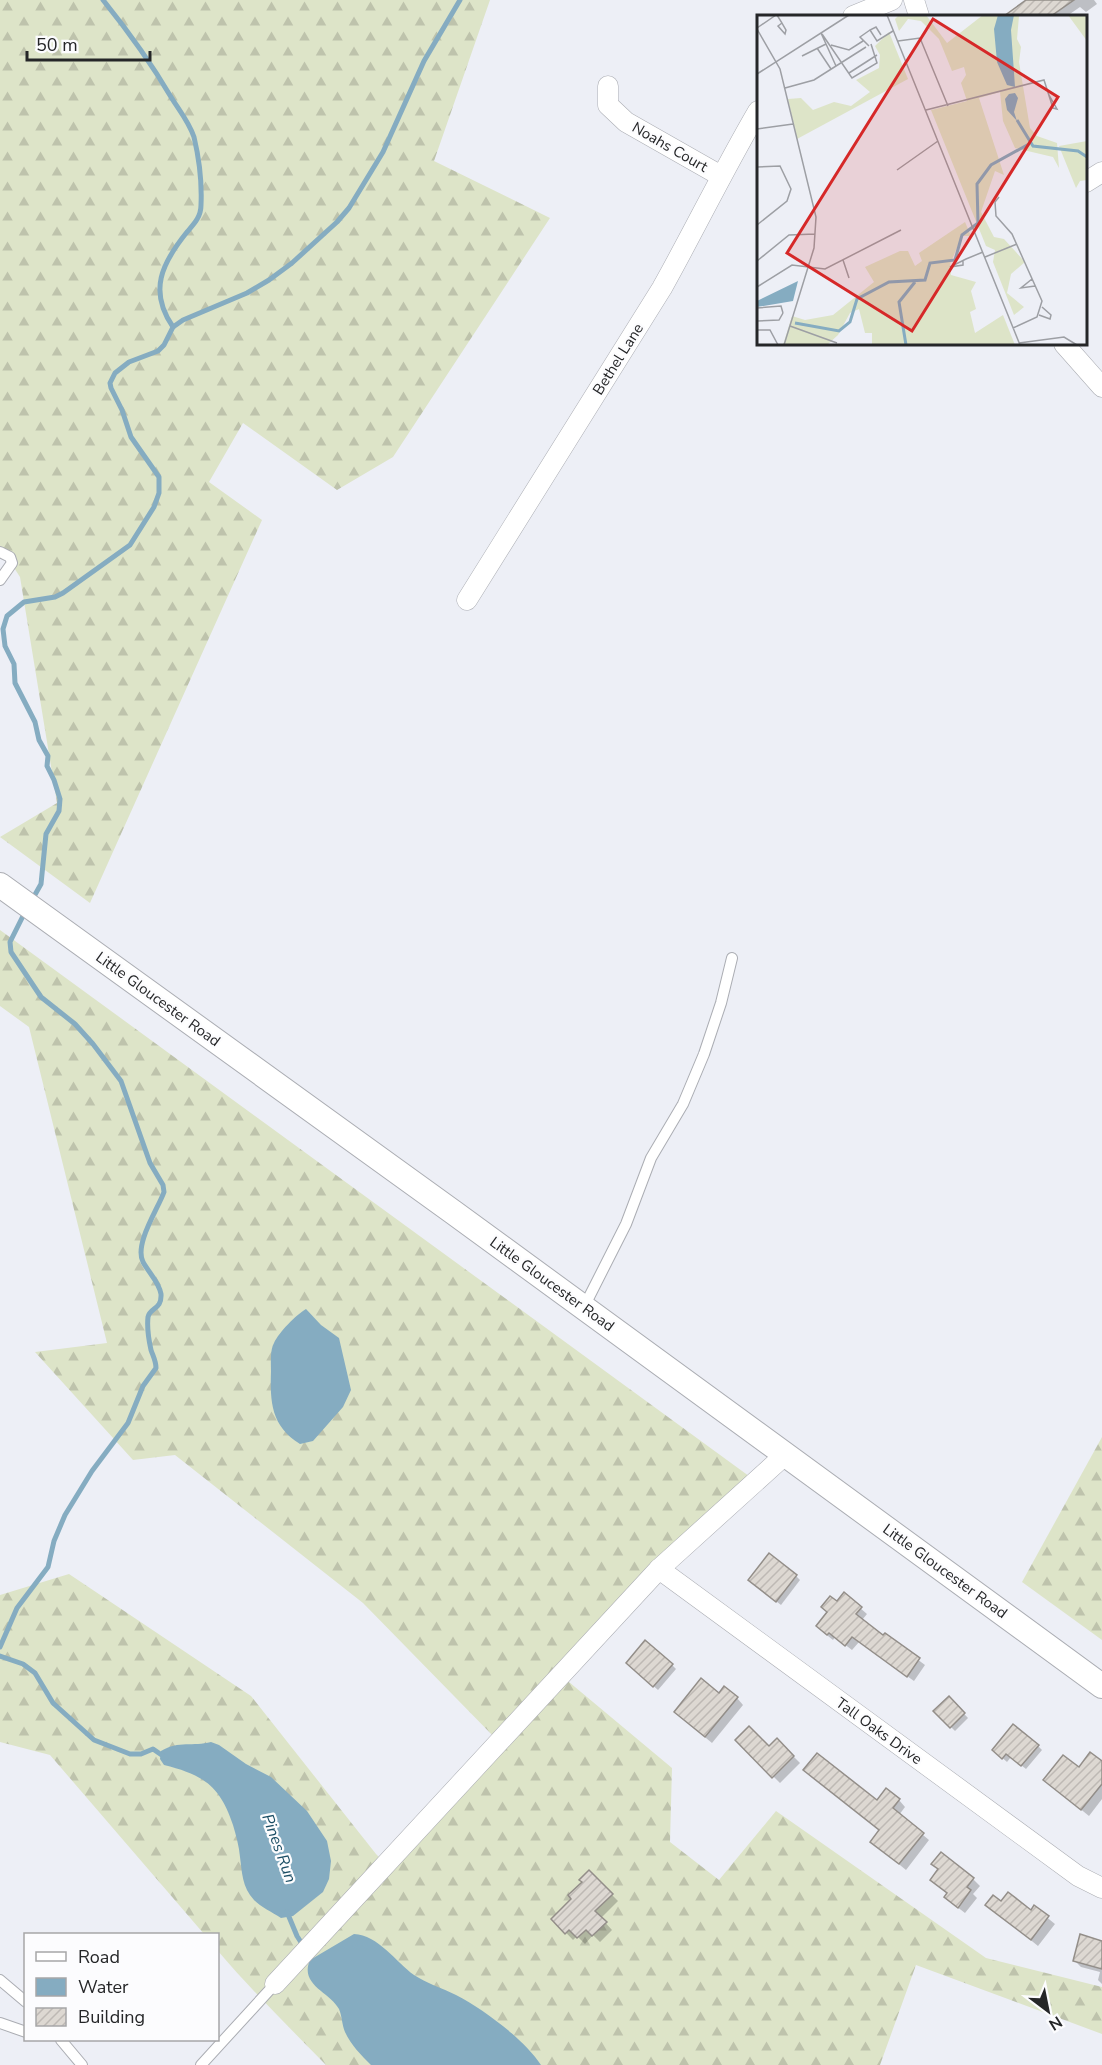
<svg xmlns="http://www.w3.org/2000/svg" width="1102" height="2065" font-family="'Nunito Sans',sans-serif">
  <style>
    .forest { fill: url(#forest-firs) }
    .water { fill: #85acc1 }
    .shadow { fill: #0003 }
    .lines { fill: none; stroke-linecap: round; stroke-linejoin: round }
    .stream { stroke: #85acc1; stroke-width: 5 }
    .building { fill: url(#building-hatch); stroke: #938e89; stroke-width: 1.5 }
    .service-casing { stroke: #abadb3; stroke-width: 12 }
    .minor-casing { stroke: #abadb3; stroke-width: 21 }
    .tertiary-casing { stroke: #abadb3; stroke-width: 26 }
    .service { stroke: #fff; stroke-width: 10 }
    .minor { stroke: #fff; stroke-width: 20 }
    .tertiary { stroke: #fff; stroke-width: 24 }
    .labels { text-anchor: middle; stroke-width: 4.5; stroke-linejoin: round; paint-order: stroke }
    .street-label { font-size: 15px; fill: #252628; stroke: #fcfcfe }
    .water-label { font-size: 16px; font-style: italic; fill: #1a4d64; stroke: #fcfcfe }
    .inset-river { fill: none; stroke: #85acc1; stroke-width: 3 }
    .inset-road { fill: none; stroke: #9d9fa4; stroke-width: 1.5 }
    .view { fill: #d62828; fill-opacity: 0.15; stroke: #d62828; stroke-width: 3 }
    .inset-edge { fill: none; stroke: #252628; stroke-width: 3 }
  </style>
  <defs>
    <pattern id="forest-firs" width="22" height="20" patternUnits="userSpaceOnUse" patternTransform="scale(1.5)"><rect width="22" height="20" fill="#dde4c8"/><path d="M5 1l3.5 6h-7zM16 11l3.5 6h-7z" fill="#bec3ac"/></pattern>
    <pattern id="building-hatch" width="6" height="6" patternUnits="userSpaceOnUse" patternTransform="scale(1.5)"><rect width="6" height="6" fill="#ddd8d2"/><path d="M-1 1l2-2M0 6l6-6M5 7l2-2" fill="none" stroke="#beb9b4"/></pattern>
  </defs>
  <rect width="100%" height="100%" fill="#edeff6"/>
  <!-- forest -->
  <g class="forest">
    <polygon points="0,0 490,0 434,161 550,218 393,457 337,490 243,423 209,482 262,520 90,903 0,837 57,803 20,577 0,546"/>
    <path d="M0,930L753,1479L563,1677L672,1768L670,1842L719,1880L776,1811L986,1958L1102,1987V2034L916,1965L880,2065H326C289,2027 252,1991 218,1951V1934H204L50,1755L0,1742V1595L69,1574L251,1696L376,1854L389,1867L499,1742L363,1603L175,1455L133,1460L35,1352L107,1343L29,1027L0,1006Z"/>
    <polygon points="1102,1437 1102,1640 1022,1582"/>
  </g>
  <!-- water -->
  <g class="water">
    <path d="M306,1309L321,1325L339,1338L351,1390L343,1407L313,1441L300,1444C271,1426 270,1402 271,1371C271,1362 270,1350 274,1343C279,1332 296,1315 306,1309Z"/>
    <path d="M211,1742L219,1745L246,1764L271,1777L307,1811L327,1841L331,1861L329,1879L323,1892L293,1916L281,1918C272,1912 261,1907 254,1900C242,1887 242,1872 240,1857C239,1846 236,1835 233,1825C220,1786 204,1775 164,1765L160,1759L161,1751C179,1740 193,1747 211,1742Z"/>
    <path d="M354,1934C378,1935 396,1962 414,1975C426,1983 442,1988 456,1995C483,2009 524,2039 541,2065H371C361,2055 351,2045 345,2032C342,2025 342,2016 339,2009C330,1992 299,1985 310,1960Z"/>
  </g>
  <!-- shadow -->
  <g class="shadow">
    <polygon points="1029,0 1094,0 1097,4 1086,12 1080,7 1067,16 1006,16"/>
    <polygon points="796,1576 800,1580 781,1605 754,1584"/>
    <polygon points="844,1594 867,1614 862,1620 883,1637 885,1635 925,1665 914,1681 859,1642 852,1650 835,1637 833,1640 823,1632 837,1603"/>
    <polygon points="672,1665 676,1669 658,1690 632,1667"/>
    <polygon points="719,1695 737,1698 743,1705 712,1743 682,1718"/>
    <polygon points="949,1698 968,1718 955,1731 935,1711"/>
    <polygon points="737,1740 769,1748 777,1740 800,1763 780,1783"/>
    <polygon points="1038,1746 1042,1750 1026,1769 1011,1757 1007,1762 998,1754"/>
    <polygon points="1102,1763 1102,1799 1089,1816 1045,1780"/>
    <polygon points="899,1800 905,1807 899,1815 929,1840 906,1870 872,1842 880,1831 877,1802"/>
    <polygon points="939,1870 973,1879 980,1886 973,1894 977,1898 965,1913 952,1903 948,1894 938,1886"/>
    <polygon points="589,1872 618,1901 601,1918 612,1930 600,1942 593,1935 585,1944 577,1936 573,1940 553,1919 573,1899"/>
    <polygon points="1001,1903 1031,1912 1034,1907 1055,1924 1038,1946 987,1905"/>
    <polygon points="1102,1942 1102,1984 1098,1980 1100,1972 1081,1967 1074,1960"/>
  </g>
  <g class="lines">
    <!-- stream -->
    <g class="stream">
      <path d="M103,0C128,31 151,63 171,97C179,110 189,122 194,137C199,158 202,183 201,205C201,217 194,224 187,232C162,263 148,291 173,327"/>
      <polyline points="32,900 41,884 46,834 59,811 60,799 54,780 47,766 48,756 39,740 35,722 15,683 14,664 5,646 3,629 7,616 24,602 55,597 63,593 130,545 154,507 159,493 159,477 131,437 122,410 111,388 110,383 115,373 129,362 158,351 164,345 173,327 183,320 247,293 269,280 292,263 337,222 349,208 383,152 424,61 460,0"/>
      <path d="M0,1647L17,1608L48,1567L54,1541L65,1515L92,1471L128,1423L143,1386L156,1368C156,1361 153,1356 151,1350C149,1341 147,1326 148,1317C150,1307 162,1310 161,1294C159,1282 149,1273 143,1262C134,1244 158,1209 164,1192L163,1185L150,1163L121,1081L93,1044L75,1024L41,997L11,952L10,942L26,910"/>
      <polyline points="0,1656 23,1664 35,1673 53,1703 94,1740 130,1754 141,1754 153,1749 166,1758"/>
      <polyline points="287,1912 297,1936 304,1947"/>
    </g>
  </g>
  <!-- building -->
  <g class="building">
    <polygon points="1026,0 1074,0 1051,16 1004,16"/>
    <polygon points="769,1553 797,1575 776,1602 748,1580"/>
    <polygon points="844,1592 862,1607 856,1614 883,1635 885,1633 920,1658 907,1677 852,1637 845,1646 829,1633 827,1635 816,1626 827,1612 821,1607 830,1596 837,1601"/>
    <polygon points="645,1640 673,1664 653,1687 626,1663"/>
    <polygon points="701,1678 719,1693 724,1686 738,1697 705,1737 674,1712"/>
    <polygon points="949,1696 965,1713 950,1728 933,1711"/>
    <polygon points="1013,1724 1039,1745 1021,1766 1006,1754 1002,1759 992,1750"/>
    <polygon points="749,1726 769,1746 777,1738 794,1756 772,1778 735,1740"/>
    <polygon points="1090,1752 1102,1761 1102,1784 1081,1810 1043,1780 1063,1755 1079,1767"/>
    <polygon points="817,1753 877,1800 886,1788 900,1799 893,1808 924,1833 899,1864 870,1842 879,1830 803,1770"/>
    <polygon points="941,1852 974,1878 967,1887 971,1890 958,1908 944,1897 947,1893 930,1880 938,1869 931,1864"/>
    <polygon points="589,1870 613,1894 595,1911 607,1922 592,1936 586,1930 577,1938 569,1930 565,1934 551,1919 571,1899 568,1895 582,1882 579,1880"/>
    <polygon points="1008,1892 1031,1910 1034,1905 1049,1916 1031,1940 985,1905 993,1895 1001,1901"/>
    <polygon points="1080,1934 1102,1941 1102,1969 1073,1961"/>
  </g>
  <g class="lines">
    <!-- service casing -->
    <g class="service-casing">
      <g id="service">
        <polyline points="0,552 10,557 12,563 0,580"/>
        <polyline points="584,1307 626,1224 651,1158 683,1104 704,1054 721,1003 732,958"/>
        <polyline points="0,1980 26,2002"/>
        <polyline points="0,2023 26,2032"/>
        <polyline points="61,2040 82,2065"/>
        <polyline points="201,2065 275,1984"/>
      </g>
    </g>
    <!-- minor casing -->
    <g class="minor-casing">
      <g id="minor">
        <polyline points="914,0 919,16"/>
        <polyline points="853,16 892,0"/>
        <polyline points="608,86 608,105 626,122 721,176"/>
        <polyline points="1086,182 1102,172"/>
        <polyline points="1064,344 1102,387"/>
        <path d="M467,600L662,288C695,229 724,169 758,111"/>
        <polyline points="659,1569 1078,1876 1102,1888"/>
        <polyline points="275,1984 659,1569 786,1454"/>
      </g>
    </g>
    <!-- tertiary casing -->
    <g class="tertiary-casing">
      <polyline id="tertiary" points="0,885 453,1212 1102,1686"/>
    </g>
    <!-- service -->
    <use href="#service" class="service"/>
    <!-- minor -->
    <use href="#minor" class="minor"/>
    <!-- tertiary -->
    <use href="#tertiary" class="tertiary"/>
  </g>
  <g class="labels">
    <!-- street labels -->
    <g class="street-label">
      <text transform="translate(670 147) rotate(30)" y="5">Noahs Court</text>
      <text transform="translate(618 359) rotate(-58)" y="5">Bethel Lane</text>
      <text transform="translate(158 999) rotate(36)" y="5">Little Gloucester Road</text>
      <text transform="translate(552 1284) rotate(36)" y="5">Little Gloucester Road</text>
      <text transform="translate(945 1571) rotate(36)" y="5">Little Gloucester Road</text>
      <text transform="translate(879 1731) rotate(36)" y="5">Tall Oaks Drive</text>
    </g>
    <!-- water labels -->
    <g class="water-label">
      <text transform="translate(280 1848) rotate(70)" y="6">Pines Run</text>
    </g>
  </g>
  <!-- overview -->
  <g transform="translate(757 15)">
    <rect width="330" height="330" fill="#edeff6"/>
    <path d="M142,0H169L190,28L226,0H266L262,1L260,24L264,32L262,47L273,113L280,121L300,128L302,153L296,142L258,133L246,106L243,77L222,83L247,160L238,156L224,197L237,222L247,224L268,247L254,259L250,278L267,292L257,300L236,247L238,235L229,231L174,95L210,86L204,68L209,60L207,52L195,56L182,24L164,6L151,4L142,16L138,4ZM311,0H330V26ZM132,17L151,64L40,124L31,84L44,83L56,95L77,87L94,91L113,77L99,65L122,53L123,40L118,31ZM330,126V165L323,166L319,173L302,131ZM208,207L214,221H205L193,249L194,260L219,267L214,276L219,294L213,297L218,318L246,300L258,330H115V318H108L102,294L93,298L81,320L70,330H26L35,301L48,305L76,300L117,267L108,252L143,236H151L158,251L165,246L162,238Z" fill="#dde4c8"/>
    <path d="M241,0H257L254,15L258,72L250,70L240,47L237,14ZM252,79L258,78L261,83L257,97L260,106L250,95L248,84ZM41,266L36,286L0,292V286Z" fill="#85acc1"/>
    <path class="inset-river" d="M260,105L276,131L321,136L330,142M38,308L82,316L93,307L100,284L132,267L168,265L173,248L198,245L205,220L221,208L220,169L234,150L272,129M149,330L142,287L158,267"/>
    <path class="inset-road" d="M20,0L25,8L26,10L29,15L28,19L21,11L25,8M130,0L263,330M0,13L19,0M0,14L23,54L59,202L57,233L27,330M64,18L79,51M65,19L95,63L120,48L114,29M124,20L119,12L113,15L120,26L136,16M141,26L163,23L191,91M74,30L92,35L106,26M112,31L103,22L113,15M60,33L74,54M45,41L69,29M92,58L120,40M0,59L92,0M28,73L57,65L109,32M169,95L287,65L296,93L300,94L292,80M0,114L36,109M0,152L23,151L34,174L30,186L0,210M140,155L181,126M242,182L238,187L239,201L255,219L285,286L280,302L256,313M228,242L260,229M86,245L92,263M0,246L32,220L58,219M206,246V250L193,252L209,244L226,237M275,264L264,273L278,271M0,272L35,250L68,254L144,215M0,293L24,291L26,298M282,300L293,304L294,300L285,292M0,306L22,305L26,298M33,311L80,328M0,315H13L21,330M262,328L307,322L320,330"/>
    <path class="view" d="M176,4L301,82L155,316L30,238Z"/>
    <rect width="330" height="330" class="inset-edge"/>
  </g>
  <!-- legend -->
  <rect x="24" y="1933" width="195" height="108" fill="#fcfcfe" stroke="#a6a6a8" stroke-width="1.5"/>
  <rect x="36" y="1952" width="30" height="9" fill="#ffffff" stroke="#a6a6a8" stroke-width="1.5"/>
  <text x="78" y="1963" font-size="18" fill="#252628">Road</text>
  <rect x="36" y="1978" width="30" height="18" fill="#85acc1" stroke="#a6a6a8" stroke-width="1.5"/>
  <text x="78" y="1993" font-size="18" fill="#252628">Water</text>
  <rect x="36" y="2008" width="30" height="18" fill="url(#building-hatch)" stroke="#a6a6a8" stroke-width="1.5"/>
  <text x="78" y="2023" font-size="18" fill="#252628">Building</text>
  <!-- north arrow -->
  <g transform="translate(1048 2011) rotate(148)" stroke="#fcfcfe" stroke-width="4.5" paint-order="stroke">
  <path d="M0-4.5L10 22L0 15L-10 22Z" fill="#252628"/>
  <text y="-9" font-size="16" font-weight="bold" text-anchor="middle" fill="#252628">N</text>
  </g>
  <!-- scale -->
  <path d="M27 51v9h123v-9" fill="none" stroke="#252628" stroke-width="3"/>
  <text x="36" y="51" font-size="18" fill="#252628" stroke="#fcfcfe" stroke-width="4.5" paint-order="stroke">50 m</text>
</svg>
